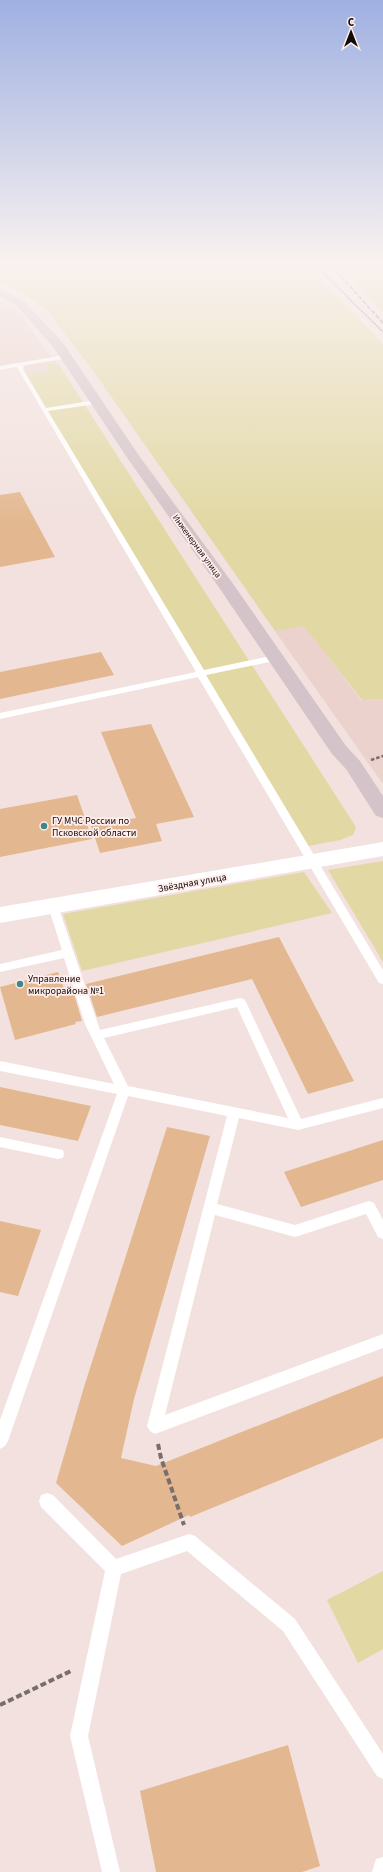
<svg xmlns="http://www.w3.org/2000/svg" width="383" height="1872" font-family="'Source Sans 3',sans-serif">
  <style>
    .built { fill: #ebd2cd }
    .green { fill: #e2d8a4 }
    .building { fill: #e3b890 }
    .lines { fill: none; stroke-linecap: round; stroke-linejoin: round }
    .path-far2 { stroke: #786e6c; stroke-width: 1.5; stroke-dasharray: 2 1; stroke-linecap: butt }
    .path-far1 { stroke: #786e6c; stroke-width: 2.5; stroke-dasharray: 3.5 2; stroke-linecap: butt }
    .path { stroke: #786e6c; stroke-width: 4; stroke-dasharray: 6 3; stroke-linecap: butt }
    .service { fill: #fff; fill-rule: evenodd }
    .tertiary { fill: #fff; fill-rule: evenodd }
    .secondary { fill: #d4c4c9; fill-rule: evenodd }
    .rail { stroke: #867b79; stroke-width: 1.5; stroke-dasharray: 4.5 2; stroke-linecap: butt }
    .poi-dot { fill: #3f878b; stroke: #ffeeeb; stroke-width: 1.5 }
    .labels { text-anchor: middle; stroke-width: 3.5; stroke-linejoin: round; paint-order: stroke }
    .far-street-label { font-size: 9px; fill: #110c0b; stroke: #ffeeeb }
    .poi-label { font-size: 10px; fill: #110c0b; stroke: #ffeeeb; text-anchor: start }
    .street-label { font-size: 10px; fill: #110c0b; stroke: #ffeeeb }
  </style>
  <rect width="100%" height="100%" fill="#f2e1de"/>
  <!-- built -->
  <g class="built">
    <polygon points="0,302 22,315 44,348 59,365 46,364 51,371 26,375 19,367 0,370"/>
    <polygon points="304,625 361,700 383,699 383,784 275,631"/>
  </g>
  <!-- green -->
  <g class="green">
    <polygon points="0,262 304,262 383,344 383,699 362,700 304,626 275,631 94,372 46,309 16,289 0,283"/>
    <polygon points="335,262 383,262 383,313"/>
    <polygon points="46,363 59,365 356,827 353,835 340,840 303,847 26,375 50,371"/>
    <polygon points="383,861 383,962 328,870"/>
    <polygon points="304,872 332,913 82,971 63,914"/>
    <polygon points="383,1571 383,1649 358,1663 327,1600"/>
  </g>
  <!-- building -->
  <g class="building">
    <polygon points="20,492 55,557 0,567 0,495"/>
    <polygon points="101,652 114,675 0,699 0,672"/>
    <polygon points="151,724 194,817 156,824 162,841 100,853 91,826 136,818 101,732"/>
    <polygon points="77,795 92,839 0,857 0,809"/>
    <polygon points="279,937 354,1081 308,1094 252,979 97,1017 86,984"/>
    <polygon points="58,972 64,989 72,987 82,1021 75,1022 76,1024 15,1040 0,987"/>
    <polygon points="0,1087 91,1106 78,1141 0,1125"/>
    <polygon points="167,1127 210,1136 134,1399 121,1458 156,1466 383,1376 383,1438 190,1517 189,1515 122,1546 56,1483 84,1387"/>
    <polygon points="383,1140 383,1180 301,1207 284,1172"/>
    <polygon points="0,1221 41,1230 18,1296 0,1292"/>
    <polygon points="288,1745 320,1866 302,1872 156,1872 140,1791"/>
  </g>
  <g class="lines">
    <!-- path-far2 -->
    <polyline class="path-far2" points="312,262 383,332"/>
    <!-- path-far1 -->
    <polyline class="path-far1" points="371,760 383,756"/>
    <!-- path -->
    <g class="path">
      <polyline points="158,1444 161,1458 184,1525"/>
      <polyline points="0,1705 73,1670"/>
    </g>
    <!-- service -->
    <g class="service">
      <polygon points="66,355 69,357 68,358 27,365 24,366 23,369 46,408 96,400 99,402 96,404 48,411 204,670 275,655 279,658 275,661 206,675 383,970 383,984 379,983 198,677 0,719 0,713 196,672 17,367 0,370 0,366"/>
      <path d="M53,902L58,906L100,1030L240,998L244,999L246,1002L301,1119L383,1098V1108L298,1130L239,1118L217,1204L295,1225L369,1201L374,1203L383,1220V1239L378,1237L366,1214L295,1237L215,1215L165,1415L383,1334V1348L155,1434L150,1431L147,1426L227,1116L128,1096L8,1441L5,1446L0,1449V1420L117,1094L0,1071V1061L114,1084L85,1024L64,958L0,972V964L62,950L48,906ZM237,1007L288,1118L128,1086L104,1038Z"/>
      <polygon points="0,1137 58,1149 63,1150 64,1154 63,1158 58,1159 0,1147"/>
      <polygon points="47,1493 53,1495 116,1559 189,1534 195,1536 295,1619 383,1754 383,1779 377,1776 283,1631 187,1551 121,1574 88,1736 120,1872 102,1872 70,1736 105,1571 41,1507 39,1501 41,1495"/>
      <polygon points="383,1857 383,1872 372,1872 376,1859"/>
    </g>
    <!-- tertiary -->
    <polygon class="tertiary" points="383,842 383,856 0,923 0,907"/>
    <!-- secondary -->
    <polygon class="secondary" points="0,289 24,301 63,343 140,457 231,581 346,746 360,761 383,796 383,818 376,816 346,769 332,754 218,586 128,459 54,348 16,305 0,297"/>
    <!-- rail -->
    <polyline class="rail" points="328,262 383,323"/>
  </g>
  <!-- sky -->
  <linearGradient id="sky" x2="0" y2="1"><stop stop-color="#9fb0e1"/><stop offset="0.5" stop-color="#f9f2f0"/><stop offset="1" stop-color="#f9f2f0" stop-opacity="0"/></linearGradient>
  <rect width="383" height="524" fill="url(#sky)"/>
  <!-- markers -->
  <g class="poi-dot">
    <circle cx="44" cy="826" r="4"/>
    <circle cx="20" cy="984" r="4"/>
  </g>
  <g class="labels">
    <!-- far-street labels -->
    <g class="far-street-label">
      <text transform="translate(197 546) rotate(54)" y="3">Инженерная улица</text>
    </g>
    <!-- poi labels -->
    <g class="poi-label">
      <text x="52" y="824">ГУ МЧС России по<tspan x="52" dy="12">Псковской области</tspan></text>
      <text x="28" y="982">Управление<tspan x="28" dy="12">микрорайона №1</tspan></text>
    </g>
    <!-- street labels -->
    <g class="street-label">
      <text transform="translate(192 882) rotate(-10)" y="4">Звёздная улица</text>
    </g>
  </g>
  <!-- north arrow -->
  <g transform="translate(351 32)" stroke="#ffeeeb" stroke-width="3" paint-order="stroke">
  <path d="M0-3L7 15L0 10L-7 15Z" fill="#110c0b"/>
  <text y="-6" font-size="11" font-weight="bold" text-anchor="middle" fill="#110c0b">С</text>
  </g>
</svg>
